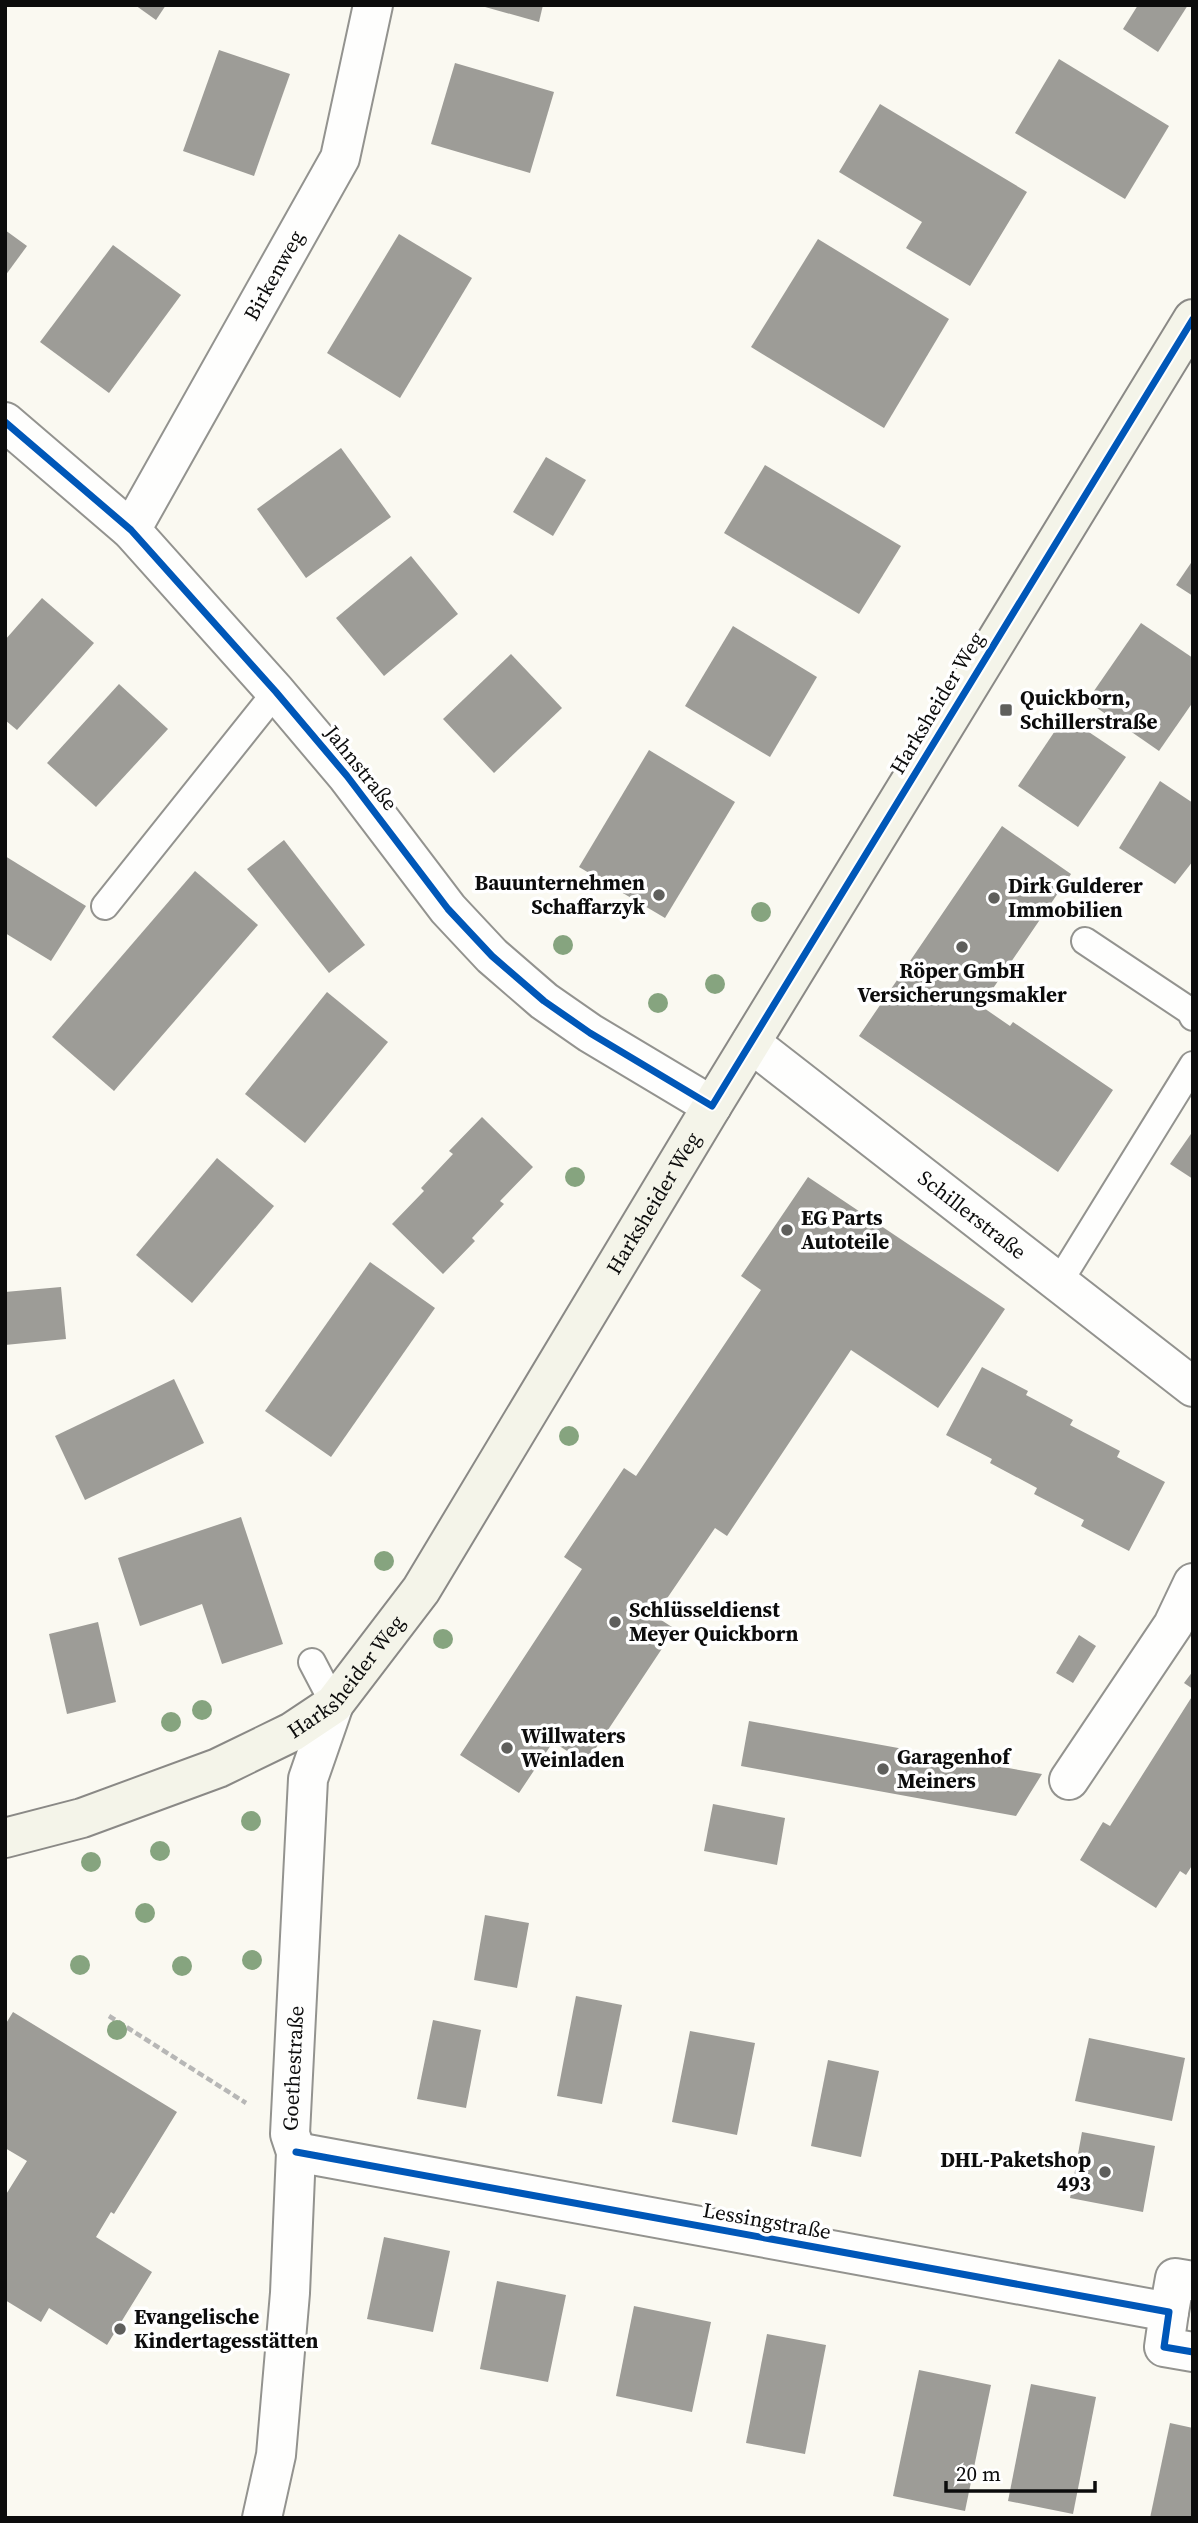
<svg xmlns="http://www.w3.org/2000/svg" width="1198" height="2523" font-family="'Source Serif 4',serif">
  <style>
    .building { fill: #9d9c97 }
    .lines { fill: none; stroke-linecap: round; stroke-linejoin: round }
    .lane-casing { stroke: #93938f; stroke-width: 30 }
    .street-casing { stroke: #93938f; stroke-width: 42 }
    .secondary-casing { stroke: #8a8986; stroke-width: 42 }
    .path { stroke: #b7b7b6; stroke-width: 4.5; stroke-dasharray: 7 3.5; stroke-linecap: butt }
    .lane { stroke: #fefefd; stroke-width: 26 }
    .street { stroke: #fefefd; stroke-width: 38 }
    .secondary { stroke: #f4f4e9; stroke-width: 38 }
    .cycleway-casing { stroke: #fff; stroke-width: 11 }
    .cycleway { stroke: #0057b8; stroke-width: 7 }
    .tree { fill: #86a47f }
    .poi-dot { fill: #5f5f5c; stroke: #fff; stroke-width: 2.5 }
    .labels { text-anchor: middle; stroke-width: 7; stroke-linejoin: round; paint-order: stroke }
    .street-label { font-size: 21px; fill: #0c0c0c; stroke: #fff }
    .poi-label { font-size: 21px; font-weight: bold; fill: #0c0c0c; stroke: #fff; text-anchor: start }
  </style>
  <rect width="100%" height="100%" fill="#faf9f1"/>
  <!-- building -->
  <g class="building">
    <polygon points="135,5 166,5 156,20"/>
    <polygon points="478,5 543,5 539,22"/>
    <polygon points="1138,5 1188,5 1158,52 1123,29"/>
    <polygon points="219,50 290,74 254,176 183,151"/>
    <polygon points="1059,59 1169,126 1125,199 1015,133"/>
    <polygon points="455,63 554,92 530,173 431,144"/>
    <polygon points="880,104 1027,192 970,286 906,248 922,222 839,172"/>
    <polygon points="5,230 27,246 5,276"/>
    <polygon points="399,234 472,278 400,398 327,353"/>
    <polygon points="818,239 949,319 884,428 751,347"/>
    <polygon points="113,245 181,295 109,393 40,342"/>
    <polygon points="341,448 391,517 306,578 257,509"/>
    <polygon points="546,457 586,480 553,536 513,512"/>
    <polygon points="765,465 901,546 859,614 724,533"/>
    <polygon points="411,556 458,614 384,676 336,618"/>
    <polygon points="1193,560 1193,596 1176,585"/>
    <polygon points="42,598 94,643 17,730 5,720 5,640"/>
    <polygon points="1141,623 1193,658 1193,702 1159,751 1087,701"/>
    <polygon points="733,626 817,677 770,757 685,706"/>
    <polygon points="511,654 562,708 494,773 443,719"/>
    <polygon points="119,684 168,729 96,807 47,763"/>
    <polygon points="1065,716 1126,757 1078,827 1018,786"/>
    <polygon points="649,750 735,802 665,918 579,867"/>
    <polygon points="1160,781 1193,803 1193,861 1175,884 1119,848"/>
    <polygon points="1002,826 1071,874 981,1006 1010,1026 1013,1022 1113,1090 1058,1172 859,1036"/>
    <polygon points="284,840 365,945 329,973 247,869"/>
    <polygon points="5,856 86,906 51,961 5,933"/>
    <polygon points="195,871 258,925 114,1091 52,1037"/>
    <polygon points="327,992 388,1042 305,1143 245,1094"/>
    <polygon points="482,1117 533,1167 500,1201 504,1204 472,1238 475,1241 443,1274 392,1224 424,1191 421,1188 453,1154 449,1151"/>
    <polygon points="1193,1131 1193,1179 1170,1164"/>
    <polygon points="217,1158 274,1206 192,1303 136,1255"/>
    <polygon points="808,1177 1005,1309 938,1408 851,1350 727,1536 715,1528 655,1616 675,1629 586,1763 553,1742 519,1793 460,1755 582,1569 564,1557 624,1468 636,1476 761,1290 741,1276"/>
    <polygon points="370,1262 435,1308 331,1457 265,1411"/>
    <polygon points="61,1287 66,1339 5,1345 5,1292"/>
    <polygon points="982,1367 1028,1391 1026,1395 1073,1420 1070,1425 1120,1451 1117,1457 1165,1482 1129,1551 1081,1526 1084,1520 1034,1494 1037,1488 990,1463 992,1459 946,1435"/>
    <polygon points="174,1379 204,1443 85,1500 55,1436"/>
    <polygon points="241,1517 283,1644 222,1664 202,1604 140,1626 118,1558"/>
    <polygon points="98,1622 116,1702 67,1714 49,1634"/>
    <polygon points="1079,1635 1096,1646 1073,1683 1056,1673"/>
    <polygon points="1193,1671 1193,1689 1184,1683"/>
    <polygon points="1193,1695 1193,1864 1186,1875 1180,1871 1156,1908 1080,1860 1103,1822 1110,1826"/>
    <polygon points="749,1721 1019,1770 1042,1774 1016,1816 741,1766"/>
    <polygon points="713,1804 785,1818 777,1865 704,1851"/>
    <polygon points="485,1915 529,1923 517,1988 474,1980"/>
    <polygon points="576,1996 622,2005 602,2104 557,2096"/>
    <polygon points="13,2012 177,2112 114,2214 111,2212 96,2237 152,2272 107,2345 49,2308 41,2322 5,2300 5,2196 27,2161 5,2148 5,2025"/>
    <polygon points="433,2020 481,2030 466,2108 417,2099"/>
    <polygon points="690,2031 755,2043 737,2135 672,2122"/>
    <polygon points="1089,2038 1185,2058 1172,2121 1075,2101"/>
    <polygon points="828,2060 879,2071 861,2157 811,2146"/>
    <polygon points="1082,2132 1155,2146 1143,2212 1070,2198"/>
    <polygon points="384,2237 450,2251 433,2332 367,2319"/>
    <polygon points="497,2281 566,2295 548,2382 480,2369"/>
    <polygon points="634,2306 711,2322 692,2412 616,2396"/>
    <polygon points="767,2334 826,2345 805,2454 746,2443"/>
    <polygon points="919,2370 991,2385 965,2511 893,2496"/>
    <polygon points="1031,2384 1096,2397 1073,2514 1008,2501"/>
    <polygon points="1170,2423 1193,2428 1193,2518 1150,2518"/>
  </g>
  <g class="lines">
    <!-- lane casing -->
    <g class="lane-casing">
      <g id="lane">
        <polyline points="105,906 276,692"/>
        <polyline points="1085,941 1190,1011 1193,1017"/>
        <polyline points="1059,1282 1193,1065"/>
        <polyline points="312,1662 334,1704"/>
      </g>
    </g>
    <!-- street casing -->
    <g class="street-casing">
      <g id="street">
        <polyline points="5,422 131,530 276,692 347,776 448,909 492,956 544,1001 590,1033 712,1106"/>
        <path id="s1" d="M131,530L340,158L373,5"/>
        <path id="s2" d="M751,1043L1193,1387"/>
        <polyline points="1069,1780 1173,1625 1193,1583"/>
        <polyline points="296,2152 1169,2312 1164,2347 1193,2352"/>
        <polyline points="1169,2312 1175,2278 1193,2281"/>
        <path id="s3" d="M262,2518L276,2455L290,2293L296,2152L290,2134L308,1779L334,1704"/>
      </g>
    </g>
    <!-- secondary casing -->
    <g class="secondary-casing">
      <g id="secondary">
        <path id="s4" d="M5,1838L82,1818L218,1768L292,1732L334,1704L421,1590L712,1106L1193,319"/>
      </g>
    </g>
    <!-- path -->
    <polyline class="path" points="109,2016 246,2103"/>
    <!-- lane -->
    <use href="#lane" class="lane"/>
    <!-- street -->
    <use href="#street" class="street"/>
    <!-- secondary -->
    <use href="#secondary" class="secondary"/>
    <!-- cycleway casing -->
    <g class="cycleway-casing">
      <g id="cycleway">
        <polyline points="5,422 131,530 276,692 347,776 448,909 492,956 544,1001 590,1033 712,1106 1193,319"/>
        <polyline points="296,2152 1169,2312 1164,2347 1193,2352"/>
      </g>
    </g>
    <!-- cycleway -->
    <use href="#cycleway" class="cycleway"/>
  </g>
  <!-- trees -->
  <g class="tree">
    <circle cx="761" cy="912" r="10"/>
    <circle cx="563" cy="945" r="10"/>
    <circle cx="715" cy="984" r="10"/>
    <circle cx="658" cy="1003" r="10"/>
    <circle cx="575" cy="1177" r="10"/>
    <circle cx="569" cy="1436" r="10"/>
    <circle cx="384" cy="1561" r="10"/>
    <circle cx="443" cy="1639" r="10"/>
    <circle cx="202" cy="1710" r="10"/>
    <circle cx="171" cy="1722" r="10"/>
    <circle cx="251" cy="1821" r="10"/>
    <circle cx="160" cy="1851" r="10"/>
    <circle cx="91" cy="1862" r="10"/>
    <circle cx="145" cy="1913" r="10"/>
    <circle cx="252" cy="1960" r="10"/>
    <circle cx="80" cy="1965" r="10"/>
    <circle cx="182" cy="1966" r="10"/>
    <circle cx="117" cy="2030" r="10"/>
  </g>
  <!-- markers -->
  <g class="poi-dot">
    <rect x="999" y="703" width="14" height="14" rx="3.5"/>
    <circle cx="659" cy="895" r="7"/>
    <circle cx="994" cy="898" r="7"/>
    <circle cx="962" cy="947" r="7"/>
    <circle cx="787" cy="1230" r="7"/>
    <circle cx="615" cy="1622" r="7"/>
    <circle cx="507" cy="1748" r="7"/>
    <circle cx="883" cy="1769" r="7"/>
    <circle cx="1105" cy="2172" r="7"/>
    <circle cx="120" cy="2329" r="7"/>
  </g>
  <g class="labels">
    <!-- street labels -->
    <g class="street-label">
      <text dy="7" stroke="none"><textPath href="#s1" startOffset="292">Birkenweg</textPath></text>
      <text transform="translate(937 703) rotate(-59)" y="7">Harksheider Weg</text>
      <text transform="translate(361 768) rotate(51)" y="7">Jahnstraße</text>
      <text dy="7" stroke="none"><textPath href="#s4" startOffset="952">Harksheider Weg</textPath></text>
      <text dy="7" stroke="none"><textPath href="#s2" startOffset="280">Schillerstraße</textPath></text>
      <text dy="7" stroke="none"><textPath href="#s4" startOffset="385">Harksheider Weg</textPath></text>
      <text dy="7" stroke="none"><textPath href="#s3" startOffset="453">Goethestraße</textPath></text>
      <text transform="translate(767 2221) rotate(10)" y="7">Lessingstraße</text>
    </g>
    <!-- poi labels -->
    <g class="poi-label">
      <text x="1020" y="705">Quickborn,<tspan x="1020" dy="24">Schillerstraße</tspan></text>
      <text x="645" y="890" text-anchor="end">Bauunternehmen<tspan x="645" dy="24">Schaffarzyk</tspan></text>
      <text x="1008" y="893">Dirk Gulderer<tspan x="1008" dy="24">Immobilien</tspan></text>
      <text x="962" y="978" text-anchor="middle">Röper GmbH<tspan x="962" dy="24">Versicherungsmakler</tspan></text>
      <text x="801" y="1225">EG Parts<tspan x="801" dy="24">Autoteile</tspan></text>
      <text x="629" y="1617">Schlüsseldienst<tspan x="629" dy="24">Meyer Quickborn</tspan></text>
      <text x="521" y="1743">Willwaters<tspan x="521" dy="24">Weinladen</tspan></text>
      <text x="897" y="1764">Garagenhof<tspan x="897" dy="24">Meiners</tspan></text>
      <text x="1091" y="2167" text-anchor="end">DHL-Paketshop<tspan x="1091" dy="24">493</tspan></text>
      <text x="134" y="2324">Evangelische<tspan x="134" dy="24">Kindertagesstätten</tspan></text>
    </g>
  </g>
  <!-- border -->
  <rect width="1198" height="2523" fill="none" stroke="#0c0c0c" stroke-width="14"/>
  <!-- scale -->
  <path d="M946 2481v10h149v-10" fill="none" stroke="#0c0c0c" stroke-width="3.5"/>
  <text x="956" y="2481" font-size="21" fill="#0c0c0c" stroke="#ffffff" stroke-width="5" paint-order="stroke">20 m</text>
</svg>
